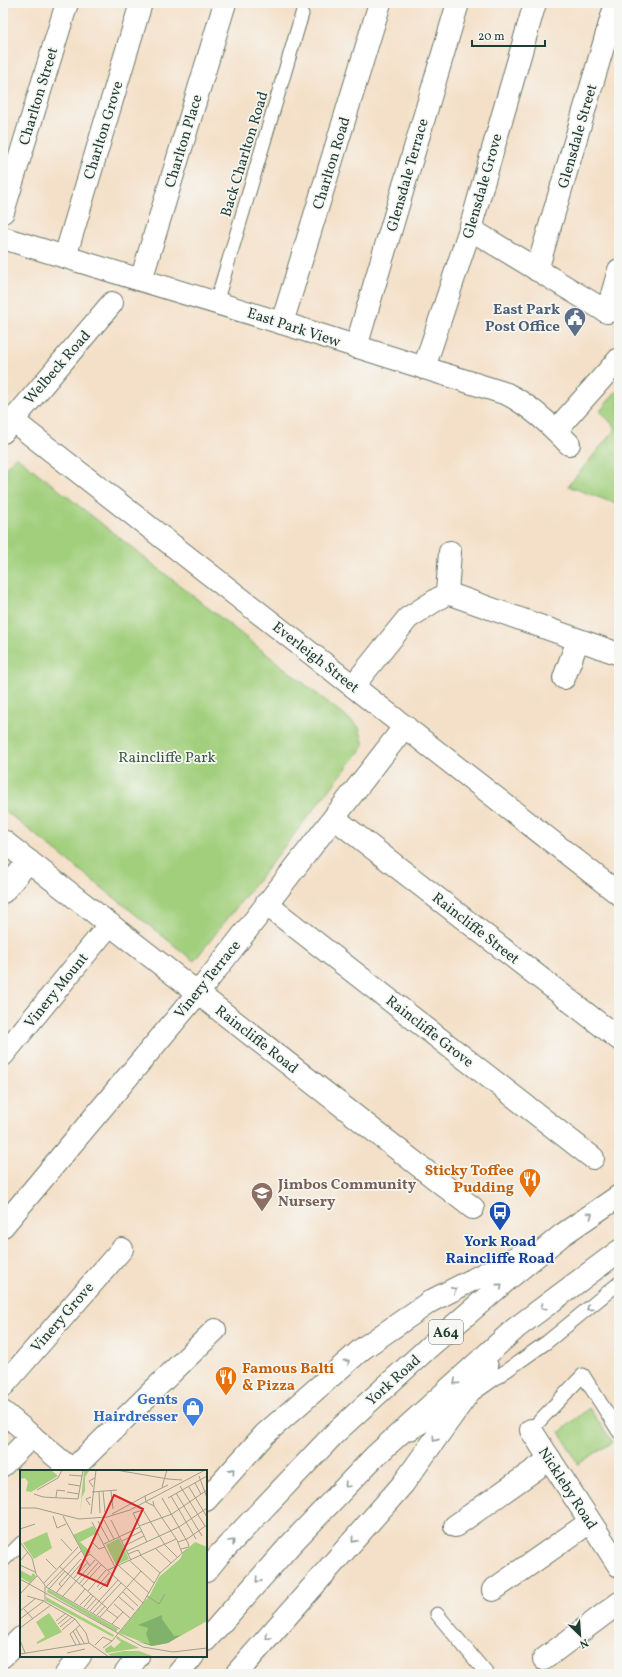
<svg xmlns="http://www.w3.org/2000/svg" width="622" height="1677" font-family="Vollkorn,serif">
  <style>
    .green { fill: #a1cf7c; stroke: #608658 }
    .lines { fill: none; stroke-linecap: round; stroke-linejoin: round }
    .service-casing { stroke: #6a7668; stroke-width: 15 }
    .minor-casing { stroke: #6a7668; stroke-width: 24 }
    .trunk-casing { stroke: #6a7668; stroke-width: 24 }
    .service { stroke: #fff; stroke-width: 13 }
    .minor { stroke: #fff; stroke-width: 22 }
    .trunk { stroke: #fff; stroke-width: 22 }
    .oneway { stroke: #8f9e9a }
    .labels { text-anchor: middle; stroke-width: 3.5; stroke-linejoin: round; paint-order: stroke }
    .shield { fill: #f6f6f2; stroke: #60746d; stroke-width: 1 }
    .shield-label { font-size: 14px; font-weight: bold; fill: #1f3d34 }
    .street-label { font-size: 15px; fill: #1f3d34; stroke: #f6f6f2 }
    .service-label { font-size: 15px; font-weight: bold; fill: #4e5e75; stroke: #f6f6f2; text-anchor: end }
    .park-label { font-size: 15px; fill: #395a42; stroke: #f6f6f2 }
    .food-label { font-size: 15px; font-weight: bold; fill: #c56008; stroke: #f6f6f2; text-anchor: end }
    .education-label { font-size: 15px; font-weight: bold; fill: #785e54; stroke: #f6f6f2; text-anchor: start }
    .transit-label { font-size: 15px; font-weight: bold; fill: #164399; stroke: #f6f6f2 }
    .shop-label { font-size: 15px; font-weight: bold; fill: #366cbe; stroke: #f6f6f2; text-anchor: end }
    .inset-road { fill: none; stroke: #9f9f8d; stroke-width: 1 }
    .view { fill: #d62828; fill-opacity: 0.15; stroke: #d62828; stroke-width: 2 }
    .inset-edge { fill: none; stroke: #1f3d34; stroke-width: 2 }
  </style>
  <rect width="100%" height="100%" fill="#f6f6f2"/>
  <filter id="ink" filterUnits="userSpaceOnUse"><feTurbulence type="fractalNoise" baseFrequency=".025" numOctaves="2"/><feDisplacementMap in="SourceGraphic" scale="8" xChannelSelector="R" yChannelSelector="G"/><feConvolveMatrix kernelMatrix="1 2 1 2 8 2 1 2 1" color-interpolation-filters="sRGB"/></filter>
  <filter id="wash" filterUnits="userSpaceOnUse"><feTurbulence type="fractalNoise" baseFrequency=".012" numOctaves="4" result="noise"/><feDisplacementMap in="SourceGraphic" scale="16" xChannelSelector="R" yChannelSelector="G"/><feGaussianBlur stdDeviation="0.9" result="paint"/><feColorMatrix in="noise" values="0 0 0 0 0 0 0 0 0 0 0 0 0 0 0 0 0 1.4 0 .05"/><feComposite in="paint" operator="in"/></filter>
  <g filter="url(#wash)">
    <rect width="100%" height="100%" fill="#f4e0c8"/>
    <!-- green -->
    <g class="green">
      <polygon points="619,388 619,505 568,486 616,428 600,411"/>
      <polygon points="16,456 359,727 364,746 194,961 3,809 3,471"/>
      <polygon points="589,1408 613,1442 578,1464 560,1432"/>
    </g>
  </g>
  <g filter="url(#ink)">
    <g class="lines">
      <!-- service casing -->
      <g class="service-casing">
        <g id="service">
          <polyline points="216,303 302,14"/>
          <polyline points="476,1392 547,1342 619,1283"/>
          <polyline points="531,1430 583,1375 619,1432"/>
          <polyline points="412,1433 451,1409"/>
          <polyline points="3,1561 21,1543"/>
          <polyline points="437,1614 487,1674"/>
        </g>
      </g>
      <!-- minor casing -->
      <g class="minor-casing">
        <g id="minor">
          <polyline points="3,212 67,3"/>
          <polyline points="470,229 607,312 619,270"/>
          <path d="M3,238L282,323L507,394C531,406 551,425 569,444"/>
          <polyline points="65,257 141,3"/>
          <polyline points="537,270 616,3"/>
          <polyline points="141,280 225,3"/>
          <polyline points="282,323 380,3"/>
          <polyline points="356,347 458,3"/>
          <polyline points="424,368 470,229 535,3"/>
          <polyline points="12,420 619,894"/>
          <polyline points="556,430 619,359"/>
          <polyline points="3,432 112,303"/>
          <polyline points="447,593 450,552"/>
          <polyline points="564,678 578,640"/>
          <polyline points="353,686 408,618 447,593 619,654"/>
          <polyline points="334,818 619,1039"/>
          <polyline points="3,841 473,1208"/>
          <polyline points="3,892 29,861"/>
          <polyline points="266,904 593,1158"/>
          <polyline points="3,1055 110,924"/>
          <polyline points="3,1226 198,993 405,726"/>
          <polyline points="3,1386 122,1249"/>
          <polyline points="3,1412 73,1471"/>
          <polyline points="531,1430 619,1566"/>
          <polyline points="3,1465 32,1436"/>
          <polyline points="72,1470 215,1330"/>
          <polyline points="455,1526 550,1459"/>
          <polyline points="493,1590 590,1522"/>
          <polyline points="3,1656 21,1638"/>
          <polyline points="544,1659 619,1603"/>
        </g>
      </g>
      <!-- trunk casing -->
      <g class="trunk-casing">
        <g id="trunk">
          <polyline points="206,1500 265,1434 362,1349 431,1301 523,1254"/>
          <polyline points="206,1571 219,1555 335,1433 429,1347 508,1279 562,1235 619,1196"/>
          <polyline points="206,1640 291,1544 374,1457 516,1328 619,1251"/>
          <polyline points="66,1674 80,1656"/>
          <polyline points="125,1674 138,1656"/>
          <polyline points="178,1674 193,1656"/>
          <polyline points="236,1674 403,1484 487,1367"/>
        </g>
      </g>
      <!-- service -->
      <use href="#service" class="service"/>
      <!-- minor -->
      <use href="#minor" class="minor"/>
      <!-- trunk -->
      <use href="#trunk" class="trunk"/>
    </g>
    <!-- one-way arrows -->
    <defs><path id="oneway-chevron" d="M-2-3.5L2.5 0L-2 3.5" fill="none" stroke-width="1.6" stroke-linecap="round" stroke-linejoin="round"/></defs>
    <g class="oneway">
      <use href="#oneway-chevron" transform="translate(590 1215) rotate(-35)"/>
      <use href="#oneway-chevron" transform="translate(500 1286) rotate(-41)"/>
      <use href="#oneway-chevron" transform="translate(454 1290) rotate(-27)"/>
      <use href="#oneway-chevron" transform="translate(543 1307) rotate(143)"/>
      <use href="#oneway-chevron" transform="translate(589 1308) rotate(140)"/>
      <use href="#oneway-chevron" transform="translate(347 1362) rotate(-41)"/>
      <use href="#oneway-chevron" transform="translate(456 1382) rotate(138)"/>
      <use href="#oneway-chevron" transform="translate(435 1439) rotate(125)"/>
      <use href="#oneway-chevron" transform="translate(232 1471) rotate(-48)"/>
      <use href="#oneway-chevron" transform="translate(347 1485) rotate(134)"/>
      <use href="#oneway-chevron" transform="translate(354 1540) rotate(131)"/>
      <use href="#oneway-chevron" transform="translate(232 1542) rotate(-47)"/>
      <use href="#oneway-chevron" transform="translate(258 1580) rotate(132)"/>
      <use href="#oneway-chevron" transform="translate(268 1637) rotate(131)"/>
    </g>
  </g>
  <!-- icons -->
  <defs>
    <g id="civic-pin" transform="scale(1.15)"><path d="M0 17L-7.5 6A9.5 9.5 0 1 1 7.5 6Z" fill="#5c6f8a" stroke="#f6f6f2"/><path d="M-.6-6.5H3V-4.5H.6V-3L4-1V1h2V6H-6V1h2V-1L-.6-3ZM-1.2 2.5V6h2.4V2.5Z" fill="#fff"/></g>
    <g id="restaurant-pin" transform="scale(1.15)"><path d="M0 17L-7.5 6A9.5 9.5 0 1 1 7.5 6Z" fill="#e8710a" stroke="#f6f6f2"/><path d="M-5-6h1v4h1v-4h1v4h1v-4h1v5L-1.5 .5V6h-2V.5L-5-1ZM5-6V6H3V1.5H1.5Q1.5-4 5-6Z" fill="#fff"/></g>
    <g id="school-pin" transform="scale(1.15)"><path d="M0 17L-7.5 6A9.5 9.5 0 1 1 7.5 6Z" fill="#8d6e63" stroke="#f6f6f2"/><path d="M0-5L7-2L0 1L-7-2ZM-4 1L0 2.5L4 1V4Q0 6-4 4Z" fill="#fff"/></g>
    <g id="bus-pin" transform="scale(1.15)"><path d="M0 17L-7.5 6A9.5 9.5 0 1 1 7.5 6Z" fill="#1a4fb4" stroke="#f6f6f2"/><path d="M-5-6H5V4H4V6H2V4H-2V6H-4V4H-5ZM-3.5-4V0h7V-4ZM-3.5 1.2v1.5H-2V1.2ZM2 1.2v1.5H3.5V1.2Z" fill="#fff"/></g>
    <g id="shop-pin" transform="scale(1.15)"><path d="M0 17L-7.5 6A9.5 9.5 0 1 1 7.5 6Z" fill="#3f7fe0" stroke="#f6f6f2"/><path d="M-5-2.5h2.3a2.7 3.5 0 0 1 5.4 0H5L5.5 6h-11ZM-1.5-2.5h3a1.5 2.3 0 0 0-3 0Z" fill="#fff"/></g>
  </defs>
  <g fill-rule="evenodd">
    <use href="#civic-pin" x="575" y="318"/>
    <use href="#restaurant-pin" x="530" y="1179"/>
    <use href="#school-pin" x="262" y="1193"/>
    <use href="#bus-pin" x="500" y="1212"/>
    <use href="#restaurant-pin" x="226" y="1377"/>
    <use href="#shop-pin" x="193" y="1408"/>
  </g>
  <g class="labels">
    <!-- shield labels -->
    <rect class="shield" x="429" y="1320" width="34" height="24" rx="3"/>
    <g class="shield-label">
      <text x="446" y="1337">A64</text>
    </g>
    <!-- street labels -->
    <g class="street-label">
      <text transform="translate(38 96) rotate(-73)" y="5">Charlton Street</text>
      <text transform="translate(103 130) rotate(-73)" y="5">Charlton Grove</text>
      <text transform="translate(577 136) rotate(-74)" y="5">Glensdale Street</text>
      <text transform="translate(183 141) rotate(-73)" y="5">Charlton Place</text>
      <text transform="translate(244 154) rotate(-73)" y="5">Back Charlton Road</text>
      <text transform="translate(331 163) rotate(-73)" y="5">Charlton Road</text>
      <text transform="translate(407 175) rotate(-74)" y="5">Glensdale Terrace</text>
      <text transform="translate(482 186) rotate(-74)" y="5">Glensdale Grove</text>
      <text transform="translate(294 327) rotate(18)" y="5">East Park View</text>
      <text transform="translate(57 367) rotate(-49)" y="5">Welbeck Road</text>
      <text transform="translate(316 657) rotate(38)" y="5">Everleigh Street</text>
      <text transform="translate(476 928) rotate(38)" y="5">Raincliffe Street</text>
      <text transform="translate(207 979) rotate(-51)" y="5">Vinery Terrace</text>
      <text transform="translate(56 990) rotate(-51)" y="5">Vinery Mount</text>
      <text transform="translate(430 1031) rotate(38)" y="5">Raincliffe Grove</text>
      <text transform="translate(257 1039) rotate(38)" y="5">Raincliffe Road</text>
      <text transform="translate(62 1317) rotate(-49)" y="5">Vinery Grove</text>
      <text transform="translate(393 1380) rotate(-42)" y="5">York Road</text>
      <text transform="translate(568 1488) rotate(57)" y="5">Nickleby Road</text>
    </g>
    <!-- service labels -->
    <g class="service-label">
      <text x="560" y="314">East Park<tspan x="560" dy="17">Post Office</tspan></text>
    </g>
    <!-- park labels -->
    <g class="park-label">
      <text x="167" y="762">Raincliffe Park</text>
    </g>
    <!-- food labels -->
    <g class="food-label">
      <text x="514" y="1175">Sticky Toffee<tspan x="514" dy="17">Pudding</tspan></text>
      <text x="242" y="1373" text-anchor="start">Famous Balti<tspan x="242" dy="17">&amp; Pizza</tspan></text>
    </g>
    <!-- education labels -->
    <g class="education-label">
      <text x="278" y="1189">Jimbos Community<tspan x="278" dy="17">Nursery</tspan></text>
    </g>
    <!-- transit labels -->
    <g class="transit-label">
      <text x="500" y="1246">York Road<tspan x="500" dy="17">Raincliffe Road</tspan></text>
    </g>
    <!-- shop labels -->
    <g class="shop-label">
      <text x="178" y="1404">Gents<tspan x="178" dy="17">Hairdresser</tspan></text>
    </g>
  </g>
  <!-- overview -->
  <g transform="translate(20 1470)">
    <rect width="187" height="187" fill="#f4e0c8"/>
    <path d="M0,0L32,1L38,6L11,22L6,21L8,12L5,8L0,9ZM64,0L69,1L65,7V21L62,27L60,43ZM73,56L77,63L60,72L71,82L65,86L53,65ZM27,62L32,78L14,89L3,73ZM99,68L109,89L96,95L86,75ZM175,72L187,77V151L148,173L132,176L99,163L130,125L139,107L160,89L163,83ZM0,100L11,106L13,103L16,106L10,113L0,107ZM28,119L98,159L96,162L27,122ZM26,127L94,165L93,167L26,131ZM29,143L42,162L17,174V172L25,167L16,152ZM97,166L101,169L119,178L86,183L85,179L91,175L94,178L101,172L96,168ZM104,181H119L135,187H92L88,184Z" fill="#a1cf7c"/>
    <path d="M142,145V149L154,166L161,165L148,173L132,176L116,171L130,174L126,164L128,158L118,155Z" fill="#80b26c"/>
    <path class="inset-road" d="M96,0L148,9M49,5L62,6M179,6L187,28M148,9L162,10M175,13L181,24M48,14L60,16M160,16L185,56M73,17L69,11L75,8M142,17L147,0M169,17L187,47M17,20L38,8L42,0M83,21L85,42M91,21L93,39M47,22L59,24M72,22L97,20M79,22L80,43M156,23L182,66M14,24L23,27L58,29L63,0M151,26L176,69M36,27L37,20L45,21M142,28L168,73L169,77L161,79M148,28L187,6M133,31L134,36L157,70L162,83M70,35L66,29L71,27M134,36L126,32L125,26L148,15M0,38H16L59,49L87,47L110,40L185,0M71,44L76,0M92,44L125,26M33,46L37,58L46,54M43,46L65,87L70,84M84,50L94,69M91,50L111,90M78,51L89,71M72,52L95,97M119,56L152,44L187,20M0,59L15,54M41,69L52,81M102,71L122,61M0,72L12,88L16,104L25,115V132L55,149L66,163L69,173M72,72L79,79L85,77M127,72L113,43L123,40L145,75L158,88M158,72L167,69L187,55M84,74L120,57M104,76L124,66M135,78L151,93M107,81L159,57L187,38M70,84L123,133M108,84L118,80L121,85M120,85L140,103M26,89L36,99M109,90L134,113M0,91L8,82M0,95L15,102M98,95L129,123M39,96L88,139M88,100L156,69M54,108L68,92M0,109L123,177L153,182L187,178M24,113L58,77M59,114L78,93M41,116L39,114L61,89M62,116L81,95M26,117L100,159M26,117L61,81M77,117L89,103M107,117L121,101M29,119L45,101M79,120L92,106M68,121L86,100M103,122L118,136M36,123L65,89L70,96M0,124L17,106M7,126L24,131M43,126L75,90M127,126L139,134L145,124M99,127L114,140M54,132L65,119M94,134L110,148M60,135L71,124M64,137L73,126M4,139L13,149M67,139L76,129M87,140L98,148M0,141L16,128M70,141L98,110M73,143L101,113M77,145L85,136M80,147L106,118M0,149L24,131M36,151L46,143M38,154L49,145M92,154L103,142M40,157L52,147M0,158L31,135M56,159L64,173M42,160L55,149M53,161L60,174M0,170L5,183M56,175L50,164L60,155M75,175L83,167L92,171M83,178L92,171L123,133L140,103L167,79M47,183L65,179M0,184L69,173L89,187"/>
    <path class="view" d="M94,25L123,39L87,116L58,103Z"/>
    <rect width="187" height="187" class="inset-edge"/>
  </g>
  <!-- margin -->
  <rect width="622" height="1677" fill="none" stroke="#f6f6f2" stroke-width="16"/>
  <!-- north arrow -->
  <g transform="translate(580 1635) rotate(155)" stroke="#f6f6f2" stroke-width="3" paint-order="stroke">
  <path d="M0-3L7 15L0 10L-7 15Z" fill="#1f3d34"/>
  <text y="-6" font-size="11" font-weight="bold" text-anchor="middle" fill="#1f3d34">N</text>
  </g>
  <!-- scale -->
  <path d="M472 40v6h73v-6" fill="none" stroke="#1f3d34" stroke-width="2"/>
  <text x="478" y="40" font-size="12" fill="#1f3d34" stroke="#f6f6f2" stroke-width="3" paint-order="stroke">20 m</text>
</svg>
